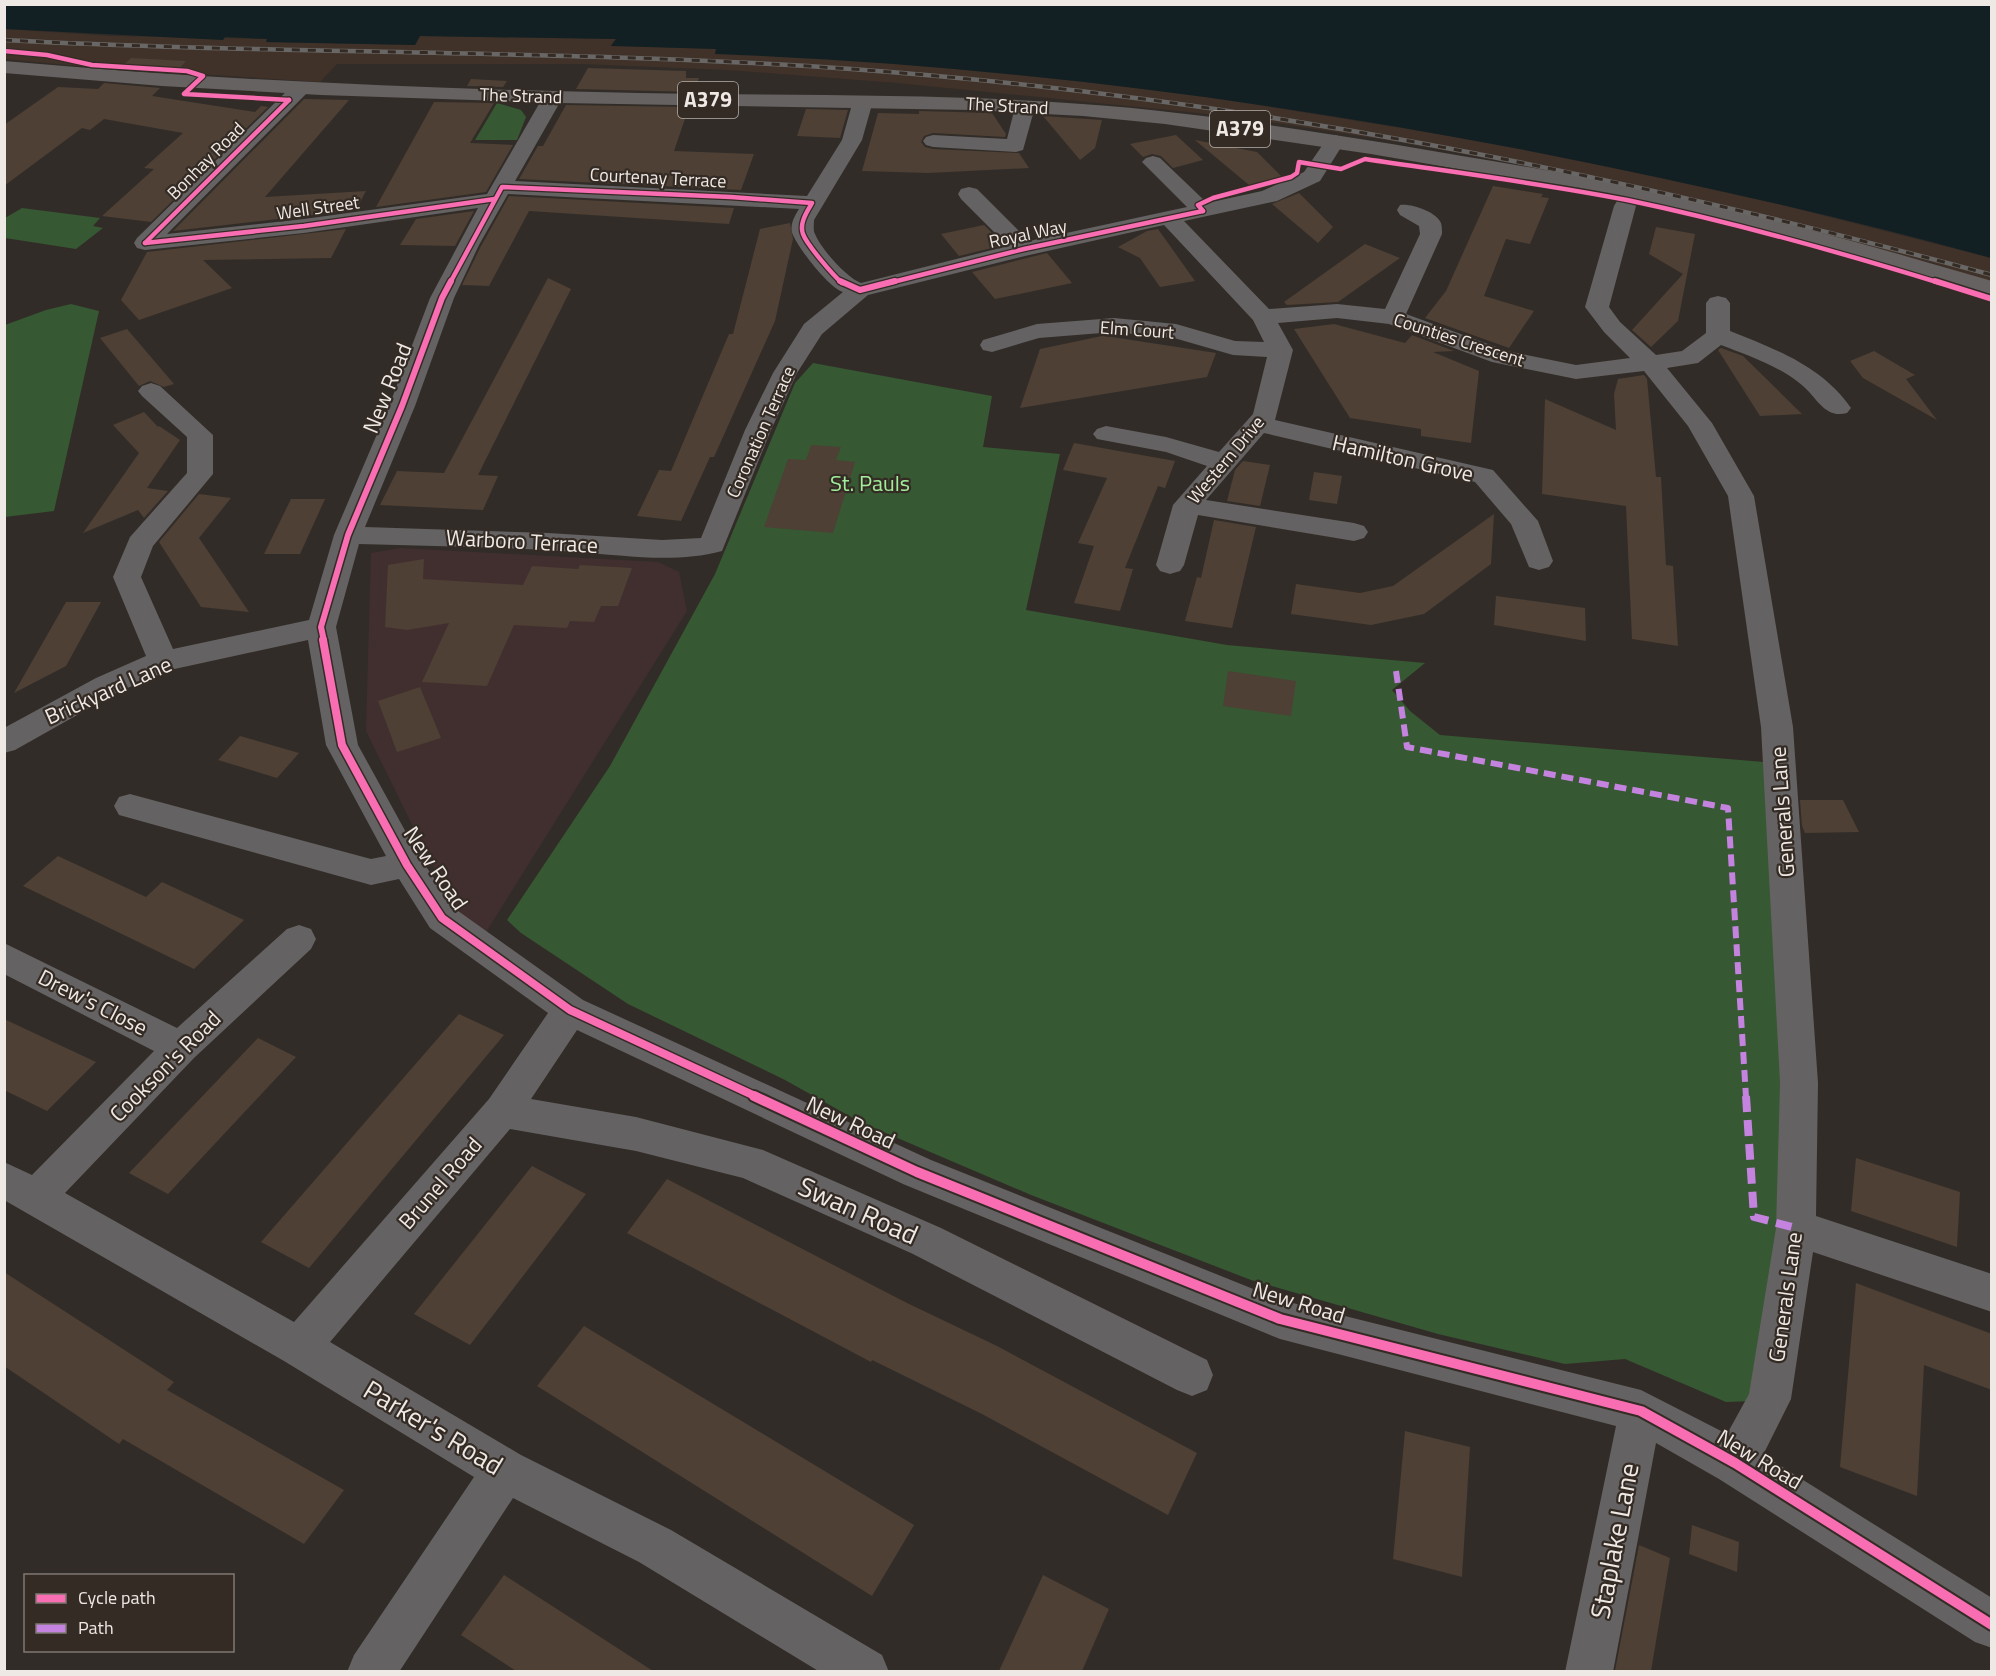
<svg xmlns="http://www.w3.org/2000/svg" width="1996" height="1676" font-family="'Titillium Web',sans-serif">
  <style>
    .commercial { fill: #412f2f }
    .built { fill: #403229 }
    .green { fill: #365832 }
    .water { fill: #122023 }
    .building { fill: #4e4034 }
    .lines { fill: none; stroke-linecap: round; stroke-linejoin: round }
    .minor { fill: #646262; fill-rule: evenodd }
    .major { fill: #656261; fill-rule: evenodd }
    .rail-casing { stroke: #696765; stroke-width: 4.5 }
    .rail { stroke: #352b25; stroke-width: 3; stroke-dasharray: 8; stroke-linecap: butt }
    .quiet-far1 { stroke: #c483df; stroke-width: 6; stroke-dasharray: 12 6; stroke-linecap: butt }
    .quiet { stroke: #c483df; stroke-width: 8; stroke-dasharray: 16 8; stroke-linecap: butt }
    .cycleway-far3-casing { stroke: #352b25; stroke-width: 7 }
    .cycleway-far2-casing { stroke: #352b25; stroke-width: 9 }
    .cycleway-far1-casing { stroke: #352b25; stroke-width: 11 }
    .cycleway-casing { stroke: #352b25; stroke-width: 14 }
    .cycleway-far3 { stroke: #f96db3; stroke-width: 4.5 }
    .cycleway-far2 { stroke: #f96db3; stroke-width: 6 }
    .cycleway-far1 { stroke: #f96db3; stroke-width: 8 }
    .cycleway { stroke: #f96db3; stroke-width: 10 }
    .labels { text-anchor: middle; stroke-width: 4.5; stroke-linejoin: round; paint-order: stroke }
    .far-street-label { font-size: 18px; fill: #efe9e5; stroke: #352b25 }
    .shield { fill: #352b25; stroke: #b7b0ab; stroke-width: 1.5 }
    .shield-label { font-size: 21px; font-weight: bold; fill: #efe9e5 }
    .street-label { font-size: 22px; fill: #efe9e5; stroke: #352b25 }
    .park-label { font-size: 22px; fill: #a0ee99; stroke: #352b25 }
    .near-street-label { font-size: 27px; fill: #efe9e5; stroke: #352b25 }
  </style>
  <rect width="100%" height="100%" fill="#322c28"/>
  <!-- commercial -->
  <polygon class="commercial" points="401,548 658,562 679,572 687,611 478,945 427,855 366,731 371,553"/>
  <!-- built -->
  <polygon class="built" points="4,29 111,36 268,39 267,42 415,45 420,36 616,39 611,45 717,49 715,53 889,62 1164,90 1519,147 1778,204 1991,258 1991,282 1932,263 1715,208 1516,164 1405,143 1238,117 897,83 728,70 582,64 337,64 320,82 89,67 5,59"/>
  <!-- green -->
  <g class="green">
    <polygon points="497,103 521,110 526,117 517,140 475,140"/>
    <polygon points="22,208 100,218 93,226 103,228 76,249 5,238 5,218"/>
    <polygon points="71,304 99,311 54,511 5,517 5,325 46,310"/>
    <polygon points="813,363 992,396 983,447 1060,454 1026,610 1227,645 1425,663 1392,690 1410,711 1440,735 1764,762 1785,902 1779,1222 1753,1401 1726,1402 1625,1359 1565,1364 1438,1334 1251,1280 1031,1195 860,1122 785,1080 628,1004 521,933 507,920 610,766 715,574 795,383"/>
  </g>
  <!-- water -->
  <path class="water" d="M4,5H1991V258C1881,227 1769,201 1656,177C1346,110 1032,66 715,54L716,49L611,46L616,39L420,36L415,45L266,42L267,39L225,37L223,40L5,29Z"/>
  <!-- building -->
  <g class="building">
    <polygon points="131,58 186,61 176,72 120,68"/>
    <polygon points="588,68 686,71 686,78 699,78 694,92 576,89"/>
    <polygon points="471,79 507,81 503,87 467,86"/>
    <polygon points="104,83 160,88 152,96 255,112 261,106 268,107 151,222 102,216 154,169 144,168 183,133 104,119 90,130 82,128 4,186 4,125 58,87 98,89"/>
    <polygon points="304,99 349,100 265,197 366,191 356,210 173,231"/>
    <polygon points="434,102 494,103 470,143 513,145 486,192 376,207"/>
    <polygon points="566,105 689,107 674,151 754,154 741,190 519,179 538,146 543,146"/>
    <polygon points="806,109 848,110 840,138 797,136"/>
    <polygon points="919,111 992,113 1006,134 1005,137 933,133 924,136 921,142 925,147 933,149 1019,153 1029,168 928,173 862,171 878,113 919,114"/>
    <polygon points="1043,116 1102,120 1095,148 1080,160"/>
    <polygon points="1176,135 1203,160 1173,168 1161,156 1152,154 1143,157 1130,144"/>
    <polygon points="1195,140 1257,152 1284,179 1255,190"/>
    <polygon points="1493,186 1543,194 1541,197 1549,198 1530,244 1506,239 1484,296 1534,311 1509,348 1425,318 1446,291"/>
    <polygon points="1299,193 1333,227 1318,243 1272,204"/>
    <polygon points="509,196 734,208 729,224 529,211 489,286 462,285 481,246"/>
    <polygon points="474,211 455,246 400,245 416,219"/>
    <polygon points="790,223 793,239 775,321 714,457 710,457 681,521 637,516 659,470 671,471 729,334 733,334 760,229"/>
    <polygon points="984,225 1004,245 959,256 941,234"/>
    <polygon points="1656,227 1695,234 1678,321 1651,347 1632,330 1683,274 1649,254"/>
    <polygon points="346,229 331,258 203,260 232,288 139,320 121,300 147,252"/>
    <polygon points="1158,229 1195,281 1160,287 1140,258 1118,247 1147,231"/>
    <polygon points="1365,244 1400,258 1338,302 1287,305 1284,302"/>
    <polygon points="1047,253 1072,283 995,299 972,272"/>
    <polygon points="548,278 571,289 478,475 498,476 483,510 380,505 397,471 444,473"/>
    <polygon points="1334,324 1405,343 1412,335 1454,351 1433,352 1479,371 1471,443 1421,436 1421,429 1350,418 1294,329"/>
    <polygon points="127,329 174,384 164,387 150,381 139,386 100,338"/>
    <polygon points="1102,336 1112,337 1216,353 1207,377 1020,408 1040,349"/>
    <polygon points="1721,348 1743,356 1802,414 1760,416 1718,350"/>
    <polygon points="1874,351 1915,375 1906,379 1937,420 1863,378 1850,361"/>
    <polygon points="1644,375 1647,379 1656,477 1661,477 1666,565 1673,566 1678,646 1632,639 1626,506 1542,494 1545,399 1616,430 1614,394 1618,379"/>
    <polygon points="144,412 158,427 159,426 180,440 147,488 168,491 144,518 138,510 83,533 139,453 113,425"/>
    <polygon points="1074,443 1175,461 1165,488 1158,486 1125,568 1133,569 1120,611 1074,603 1094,546 1078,543 1107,478 1063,470"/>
    <polygon points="811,445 841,447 836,460 855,462 833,533 764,527 788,459 806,460"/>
    <polygon points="1243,461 1270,465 1260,506 1227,501 1235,470"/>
    <polygon points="1314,472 1342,476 1337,504 1309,500"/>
    <polygon points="199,494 231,498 199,538 249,612 201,607 159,542"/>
    <polygon points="291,499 325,499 300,554 264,554"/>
    <polygon points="1494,514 1491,564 1424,614 1371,625 1291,614 1296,584 1360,593 1393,586"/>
    <polygon points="1214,520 1256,527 1232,628 1185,621 1197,577 1201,578"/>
    <polygon points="424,559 423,579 523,585 532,566 578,569 580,565 632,568 618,606 601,606 594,622 570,621 567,628 514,625 487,686 422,682 449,623 407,630 385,627 388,565"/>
    <polygon points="1496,596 1585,608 1586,641 1494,625"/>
    <polygon points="66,602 101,602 66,666 14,693"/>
    <polygon points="1228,671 1296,681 1291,716 1223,706"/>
    <polygon points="420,687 441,738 397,752 378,701"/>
    <polygon points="240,736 299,753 277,778 218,760"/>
    <polygon points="1800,800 1843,800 1859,832 1805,833 1802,826"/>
    <polygon points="58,856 146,897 162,882 244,920 194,969 23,886"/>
    <polygon points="459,1014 504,1035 309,1268 261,1242"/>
    <polygon points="4,1019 96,1062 47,1111 4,1090"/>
    <polygon points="258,1038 296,1057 168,1194 129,1173"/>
    <polygon points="1856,1158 1960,1192 1957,1247 1851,1211"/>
    <polygon points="532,1166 586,1194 470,1345 414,1314"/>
    <polygon points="667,1179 907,1303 997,1346 1197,1453 1168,1515 982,1414 872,1360 871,1362 627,1233"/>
    <polygon points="4,1272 174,1382 167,1390 344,1490 304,1544 123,1439 119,1444 4,1366"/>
    <polygon points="1856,1283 1992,1334 1992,1390 1924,1365 1917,1496 1840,1467"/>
    <polygon points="584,1326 914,1525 872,1596 537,1386"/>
    <polygon points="1405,1431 1470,1447 1462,1577 1393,1559"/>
    <polygon points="1692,1525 1739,1542 1737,1572 1689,1554"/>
    <polygon points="1639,1545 1670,1558 1651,1671 1615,1671"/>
    <polygon points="504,1575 653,1671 516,1671 461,1635"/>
    <polygon points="1043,1575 1109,1609 1082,1671 999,1671"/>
  </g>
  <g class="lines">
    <!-- minor -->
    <g class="minor">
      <path d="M299,84L306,86L309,90L306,94L167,234L304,219L487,194L543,97L546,93H560L563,97L515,181L807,196L842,140L853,101L856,97H870L873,101L862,140L814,220C814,224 813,231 815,234C821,249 847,278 861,283L1008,246L961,199L958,194L961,189L969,187L977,189L1029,241L1187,207L1142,162L1146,158L1153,156L1160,158L1207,203L1262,191L1304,172L1328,137L1335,135L1342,137L1345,141L1320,181L1277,201L1184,221L1269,309L1337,304L1385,309L1420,234L1419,226L1400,215L1397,210L1400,205C1411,203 1437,212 1441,223C1442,227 1442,230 1442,234L1406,314L1507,351L1576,365L1630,358L1604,332L1585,307L1614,206L1617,201L1625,199L1633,201L1636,206L1609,307L1620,322L1656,355L1682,351L1706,333V303L1710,298L1718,296L1726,298L1730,303V331C1775,349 1822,366 1851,408L1847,413C1825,419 1818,399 1803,386C1780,366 1749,356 1721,345L1698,363L1667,368L1712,423L1754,496L1793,727L1818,1083L1816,1216L1992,1274V1312L1813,1252L1791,1399L1763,1455L1992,1598V1648L1975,1642L1719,1479L1656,1443L1613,1672H1565L1616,1426L1280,1339L903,1184L577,1030L531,1099L636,1117L763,1150L941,1228L1207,1360L1213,1375L1207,1390L1192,1396L1177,1390L913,1254L743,1178L636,1151L510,1129L330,1342L521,1455L671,1530L882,1655L889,1672H820L639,1562L513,1498L399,1672H347L354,1655L474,1477L284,1361L4,1200V1162L32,1175L154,1051L4,974V943L177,1028L287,929L299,925L311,929L316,939L311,949L194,1058L65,1193L294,1322L489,1099L548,1013L430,928L399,879L371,885L119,815L114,806L119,797L130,794L371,859L386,856L326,745L308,640L170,670L118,692L15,750L4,753V728L96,678L146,656L113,577L130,537L187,473V437L142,396L138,391L142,386L151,383L160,386L213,435V474L153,546L141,577L173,649L309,620L334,535L389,406L430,298L478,208L304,233L145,250L137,248L134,243L137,238L292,86ZM508,194L799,209C794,217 789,226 793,235C799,249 829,288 843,292L804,324L773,373L745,430L701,538L662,540L548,533L365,527L415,406L454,298L479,245ZM1164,225L1253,320L1264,342L1235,341L1176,324L1114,318L1037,324L983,340L980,345L983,350L992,352L1039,338L1114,332L1174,338L1233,355L1267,357L1253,414L1219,452L1166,437L1106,426L1097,429L1093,434L1097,439L1166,452L1207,466L1173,505L1156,565L1160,571L1170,574L1180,571L1184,565L1198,515L1354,541L1364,538L1368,532L1364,526L1354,523L1206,500L1264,433L1475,482L1511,524L1529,567L1539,570L1549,567L1553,561L1538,521L1493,470L1275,420L1293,350L1278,323L1337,318L1389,324L1492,362L1576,379L1644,371L1688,426L1728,496L1761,727L1780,1083L1776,1228L1749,1394L1727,1434L1641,1390L1281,1300L931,1160L583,1000L454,908L419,856L358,745L336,627L359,544C431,546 503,547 575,552C624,555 674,564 722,551L771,430L797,373L822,334L868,295L1025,256Z"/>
      <polygon points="1025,101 1032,103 1035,107 1023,150 1016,152 933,147 926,145 923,141 926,137 933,135 1007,139 1015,107 1018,103"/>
    </g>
    <!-- major -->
    <path class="major" d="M4,61C216,80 427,89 639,93C787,96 935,93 1082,104C1186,111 1290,128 1392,144C1472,158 1552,170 1631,186C1752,212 1872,246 1992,281V296L1804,242L1631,199L1371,154L1165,124L1083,116L972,110L560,103L321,95L162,86L4,73Z"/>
    <!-- rail casing -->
    <g class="rail-casing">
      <path id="rail" d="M4,40C286,55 569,49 851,69C1241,97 1616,173 1992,275"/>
    </g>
    <!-- rail -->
    <use href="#rail" class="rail"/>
    <!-- quiet-far1 -->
    <polyline class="quiet-far1" points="1396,671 1407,747 1728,808 1746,1097"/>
    <!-- quiet -->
    <polyline class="quiet" points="1746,1096 1754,1217 1796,1228"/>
    <!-- cycleway-far3 casing -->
    <g class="cycleway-far3-casing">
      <g id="cycleway-far3">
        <polyline points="4,51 47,55 92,65 187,71 203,76 184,94 289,100"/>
        <path d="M1203,211L1198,205L1213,198L1291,177L1297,173L1299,162L1341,169L1365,159C1452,172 1540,183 1627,200C1732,222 1836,251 1940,283"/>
        <polyline points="145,243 304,226 495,199"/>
        <polyline points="145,243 289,100"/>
        <path d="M450,283L502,187L731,197L812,203C807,212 799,223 803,234C807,245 833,275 842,283"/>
        <polyline points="889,283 1024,249 1203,211"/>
      </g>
    </g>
    <!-- cycleway-far2 casing -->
    <g class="cycleway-far2-casing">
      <g id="cycleway-far2">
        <polyline points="840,281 860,290 895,281"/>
        <polyline points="1935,281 1992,299"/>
        <polyline points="324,641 321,627 348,535 402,406 442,298 451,281"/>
      </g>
    </g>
    <!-- cycleway-far1 casing -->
    <g class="cycleway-far1-casing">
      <polyline id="cycleway-far1" points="323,640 342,745 407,865 442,918 570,1010 757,1097"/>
    </g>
    <!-- cycleway casing -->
    <g class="cycleway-casing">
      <polyline id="cycleway" points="754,1096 917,1172 1280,1319 1641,1411 1735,1463 1992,1625"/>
    </g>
    <!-- cycleway-far3 -->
    <use href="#cycleway-far3" class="cycleway-far3"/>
    <!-- cycleway-far2 -->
    <use href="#cycleway-far2" class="cycleway-far2"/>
    <!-- cycleway-far1 -->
    <use href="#cycleway-far1" class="cycleway-far1"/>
    <!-- cycleway -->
    <use href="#cycleway" class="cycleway"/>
  </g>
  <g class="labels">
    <!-- far-street labels -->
    <g class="far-street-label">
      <text transform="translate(521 96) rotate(2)" y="6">The Strand</text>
      <text transform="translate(1007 106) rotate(3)" y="6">The Strand</text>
      <text transform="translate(206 161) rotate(-45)" y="6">Bonhay Road</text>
      <text transform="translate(658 178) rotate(3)" y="6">Courtenay Terrace</text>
      <text transform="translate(318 208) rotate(-8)" y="6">Well Street</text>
      <text transform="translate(1028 234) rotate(-12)" y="6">Royal Way</text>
      <text transform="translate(1137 330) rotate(4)" y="6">Elm Court</text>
      <text transform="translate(1459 340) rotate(18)" y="6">Counties Crescent</text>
      <text transform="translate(761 432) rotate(-66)" y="6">Coronation Terrace</text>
      <text transform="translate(1226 460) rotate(-50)" y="6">Western Drive</text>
    </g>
    <!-- shield labels -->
    <g class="shield">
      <rect x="678" y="82" width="60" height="36" rx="4.5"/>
      <rect x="1210" y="111" width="60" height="36" rx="4.5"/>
    </g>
    <g class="shield-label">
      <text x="708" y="107">A379</text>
      <text x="1240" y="136">A379</text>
    </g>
    <!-- street labels -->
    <g class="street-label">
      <text transform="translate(387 388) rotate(-68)" y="8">New Road</text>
      <text transform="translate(1403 458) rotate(13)" y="8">Hamilton Grove</text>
      <text transform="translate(522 541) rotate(3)" y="8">Warboro Terrace</text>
      <text transform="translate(108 690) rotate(-24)" y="8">Brickyard Lane</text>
      <text transform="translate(1782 812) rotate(-94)" y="8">Generals Lane</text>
      <text transform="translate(436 868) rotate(56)" y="8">New Road</text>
      <text transform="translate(93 1002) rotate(27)" y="8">Drew's Close</text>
      <text transform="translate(165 1066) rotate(-45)" y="8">Cookson's Road</text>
      <text transform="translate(851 1122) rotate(25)" y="8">New Road</text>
      <text transform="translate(440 1183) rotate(-49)" y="8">Brunel Road</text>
      <text transform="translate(1785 1297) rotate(-82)" y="8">Generals Lane</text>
      <text transform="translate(1299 1302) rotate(17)" y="8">New Road</text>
      <text transform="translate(1760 1459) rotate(31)" y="8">New Road</text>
    </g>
    <!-- park labels -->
    <g class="park-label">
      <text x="870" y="491">St. Pauls</text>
    </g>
    <!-- near-street labels -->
    <g class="near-street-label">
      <text transform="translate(858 1211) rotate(24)" y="9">Swan Road</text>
      <text transform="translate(433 1428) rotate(31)" y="9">Parker's Road</text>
      <text transform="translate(1615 1541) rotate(-79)" y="9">Staplake Lane</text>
    </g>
  </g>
  <!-- border -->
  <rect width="1996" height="1676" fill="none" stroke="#efe9e5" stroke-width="12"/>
  <!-- legend -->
  <rect x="24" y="1574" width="210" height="78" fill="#352b25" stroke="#7f7772" stroke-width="1.5"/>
  <rect x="36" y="1594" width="30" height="9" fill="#f96db3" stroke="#7f7772" stroke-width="1.5"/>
  <text x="78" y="1604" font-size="18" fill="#efe9e5">Cycle path</text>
  <rect x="36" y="1624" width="30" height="9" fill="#c483df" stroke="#7f7772" stroke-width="1.5"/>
  <text x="78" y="1634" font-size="18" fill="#efe9e5">Path</text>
</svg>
